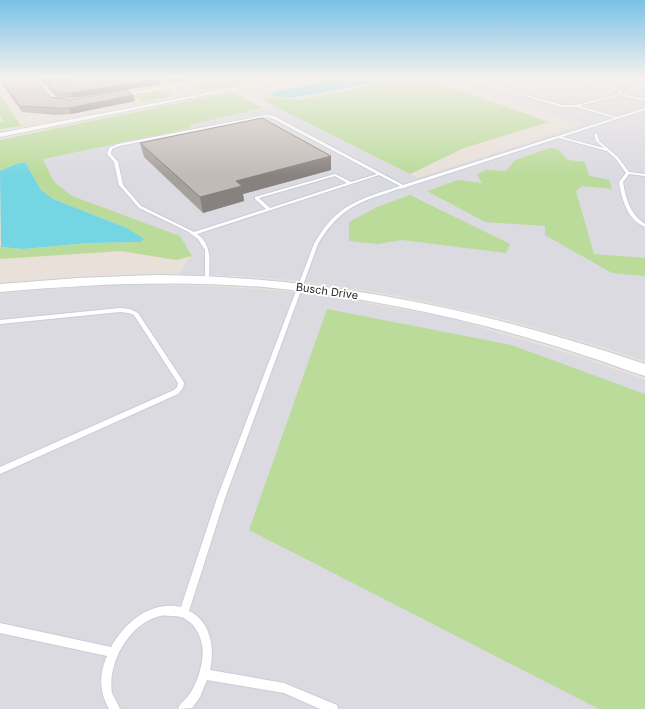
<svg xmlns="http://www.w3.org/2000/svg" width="645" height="709" font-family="Inter,sans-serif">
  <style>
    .industrial { fill: #dbdae1 }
    .green { fill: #badb9a }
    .water { fill: #74d6e2 }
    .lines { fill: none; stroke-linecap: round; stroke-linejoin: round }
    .lane-casing { stroke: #c8cdd8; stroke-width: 2 }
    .street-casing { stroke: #c8cdd8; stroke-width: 2 }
    .secondary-casing { stroke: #c8cdd8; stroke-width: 2 }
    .lane { fill: #fff; fill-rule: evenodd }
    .street { fill: #fff; fill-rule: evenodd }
    .secondary { fill: #fff; fill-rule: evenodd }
    .wall { fill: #a6a09d }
    .shaded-wall { fill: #87827f }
    .building { fill: #c1bab6; stroke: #87827f }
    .labels { text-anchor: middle; stroke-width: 4; stroke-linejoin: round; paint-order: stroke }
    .street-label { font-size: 11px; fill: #272727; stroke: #fff }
  </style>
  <rect width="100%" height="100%" fill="#e8e0d9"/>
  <!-- industrial -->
  <g class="industrial">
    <polygon points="426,77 645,77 645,361 603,347 494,316 395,295 338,286 291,280 240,276 179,274 191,256 180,236 72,196 54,182 43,158 192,128 188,125 274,106 418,178 584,124"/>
    <polygon points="149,285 225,287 308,293 445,317 576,356 645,380 645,709 0,709 0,293 92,286"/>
  </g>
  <!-- green -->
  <g class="green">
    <path d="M239,77L257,81C237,85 210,96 192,85Z"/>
    <polygon points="414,77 460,90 549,122 464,148 410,174 262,100 269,97 301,100"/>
    <polygon points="161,91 171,93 169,97 142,102 134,96"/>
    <polygon points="233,92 262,108 189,125 192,128 43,159 54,182 72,196 180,236 192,256 176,260 121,251 0,259 0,246 1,247 23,249 89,243 140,242 127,228 53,199 41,190 25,162 16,164 0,171 0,140"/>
    <polygon points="0,95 21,126 0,129 0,122 3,121 0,115"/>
    <polygon points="550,148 558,149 568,160 585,162 589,176 609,180 612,189 582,186 576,191 594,254 645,258 645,276 612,273 545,235 545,226 485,222 427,191 458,180 482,183 477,174 486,170 506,171 515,160"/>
    <polygon points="410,195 510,244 506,253 402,240 378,244 349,241 349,222 377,207"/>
    <polygon points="327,309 511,345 645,394 645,709 599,709 249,530"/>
  </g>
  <!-- water -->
  <g class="water">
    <polygon points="341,77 395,77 396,78 315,94 288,98 270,95 274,92 311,85"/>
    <polygon points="25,162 41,190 53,199 127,228 144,239 140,242 89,243 23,249 1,247 0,171 16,164"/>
  </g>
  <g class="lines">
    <!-- lane casing -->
    <g class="lane-casing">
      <g id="lane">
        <path d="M461,77H463L562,105H576L619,94L620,91L563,77L622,90L621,94L645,99V101L620,95L579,106L617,117L645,108V110L562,137L604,148L596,141L594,134L597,133L599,141L618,157L629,172L645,174V176L629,174L623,182C626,199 630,214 645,224V227C627,219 622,200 619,182L626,173L616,159L607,151L559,138L406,187L405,188C398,188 391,192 384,194C352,204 336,214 318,244L225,498L189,611C211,621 215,649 210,670L284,683L337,705L338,709H320L284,693L207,680L200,697L192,708L178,709C180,703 185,700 189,695C196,685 200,673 202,661C204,650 202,640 197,631C192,622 184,616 173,616C169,616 164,615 160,616C130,623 107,662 112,693C114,698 118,703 120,709H109C99,691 99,674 107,656L0,633V623L111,647C125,622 151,600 181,607L217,498L314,244C337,204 358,200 400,186L379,175L197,234C213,245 209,262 209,280L207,281L205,280V250L198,239L187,231L139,208L119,185L114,162L107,154L109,148L118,144L266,115L274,116L403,185L614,118L576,107H561ZM266,117L272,118L377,174L351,182L335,174L255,197V199L266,209L194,232L141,206L123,185L118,162L111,154L112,149L119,146ZM335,176L347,183L270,208L259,198Z"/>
        <polygon points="599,77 601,77 645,85 645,87"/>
        <polygon points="120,308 130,309 138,313 183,381 184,383 183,388 178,394 0,474 0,467 174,390 177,387 178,383 134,315 129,313 120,312 0,324 0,320"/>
      </g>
    </g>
    <!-- street casing -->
    <g class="street-casing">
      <g id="street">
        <polygon points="31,77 35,77 57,99 70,102 67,104 53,101"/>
        <polygon points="217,77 224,77 115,98 112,96"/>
        <polygon points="289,77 296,77 0,137 0,133"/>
      </g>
    </g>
    <!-- secondary casing -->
    <g class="secondary-casing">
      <path id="secondary" d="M155,275C325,276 485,310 645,364V376C625,370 606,362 586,356C551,344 516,334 481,325C410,307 337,294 264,287C176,280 87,284 0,292V284L78,278Z"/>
    </g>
    <!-- lane -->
    <use href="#lane" class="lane"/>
    <!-- street -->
    <use href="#street" class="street"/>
    <!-- secondary -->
    <use href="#secondary" class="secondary"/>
  </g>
  <!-- wall -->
  <g class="wall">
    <polygon points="0,77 51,97 71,100 133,95 135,101 71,114 56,115 22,112 0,81"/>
    <polygon points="37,77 204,77 171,82 159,78 161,84 73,98 58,98 49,89 47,83 60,81 44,83"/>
    <polygon points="626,77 645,77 637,79"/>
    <polygon points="140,143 331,156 331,170 243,194 244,201 203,213 144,157"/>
  </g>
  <!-- shaded-wall -->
  <g class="shaded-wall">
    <polygon points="53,77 95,77 44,83 42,78"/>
    <polygon points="170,77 204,77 171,82"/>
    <polygon points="638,77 645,77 637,79"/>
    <polygon points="160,79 161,84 73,98 71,93"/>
    <polygon points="133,95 135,101 71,114 69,108"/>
    <polygon points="331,156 331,170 243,194 244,201 203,213 200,197 236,181"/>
  </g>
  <!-- building -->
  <g class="building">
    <polygon points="0,77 32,77 51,97 71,100 126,90 133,95 69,108 54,108 20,106 0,79"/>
    <polygon points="41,77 53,77 42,78"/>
    <polygon points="89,77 156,77 160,79 71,93 56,92 47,83"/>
    <polygon points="262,118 331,156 236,181 242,186 200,197 140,143"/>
  </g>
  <!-- sky -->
  <linearGradient id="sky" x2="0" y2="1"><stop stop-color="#79c2e6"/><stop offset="0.44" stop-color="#f5f1ee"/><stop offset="1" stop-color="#f5f1ee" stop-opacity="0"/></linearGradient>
  <rect width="645" height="176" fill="url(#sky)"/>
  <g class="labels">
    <!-- street labels -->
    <g class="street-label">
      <text transform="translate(327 291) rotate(8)" y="4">Busch Drive</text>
    </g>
  </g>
</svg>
